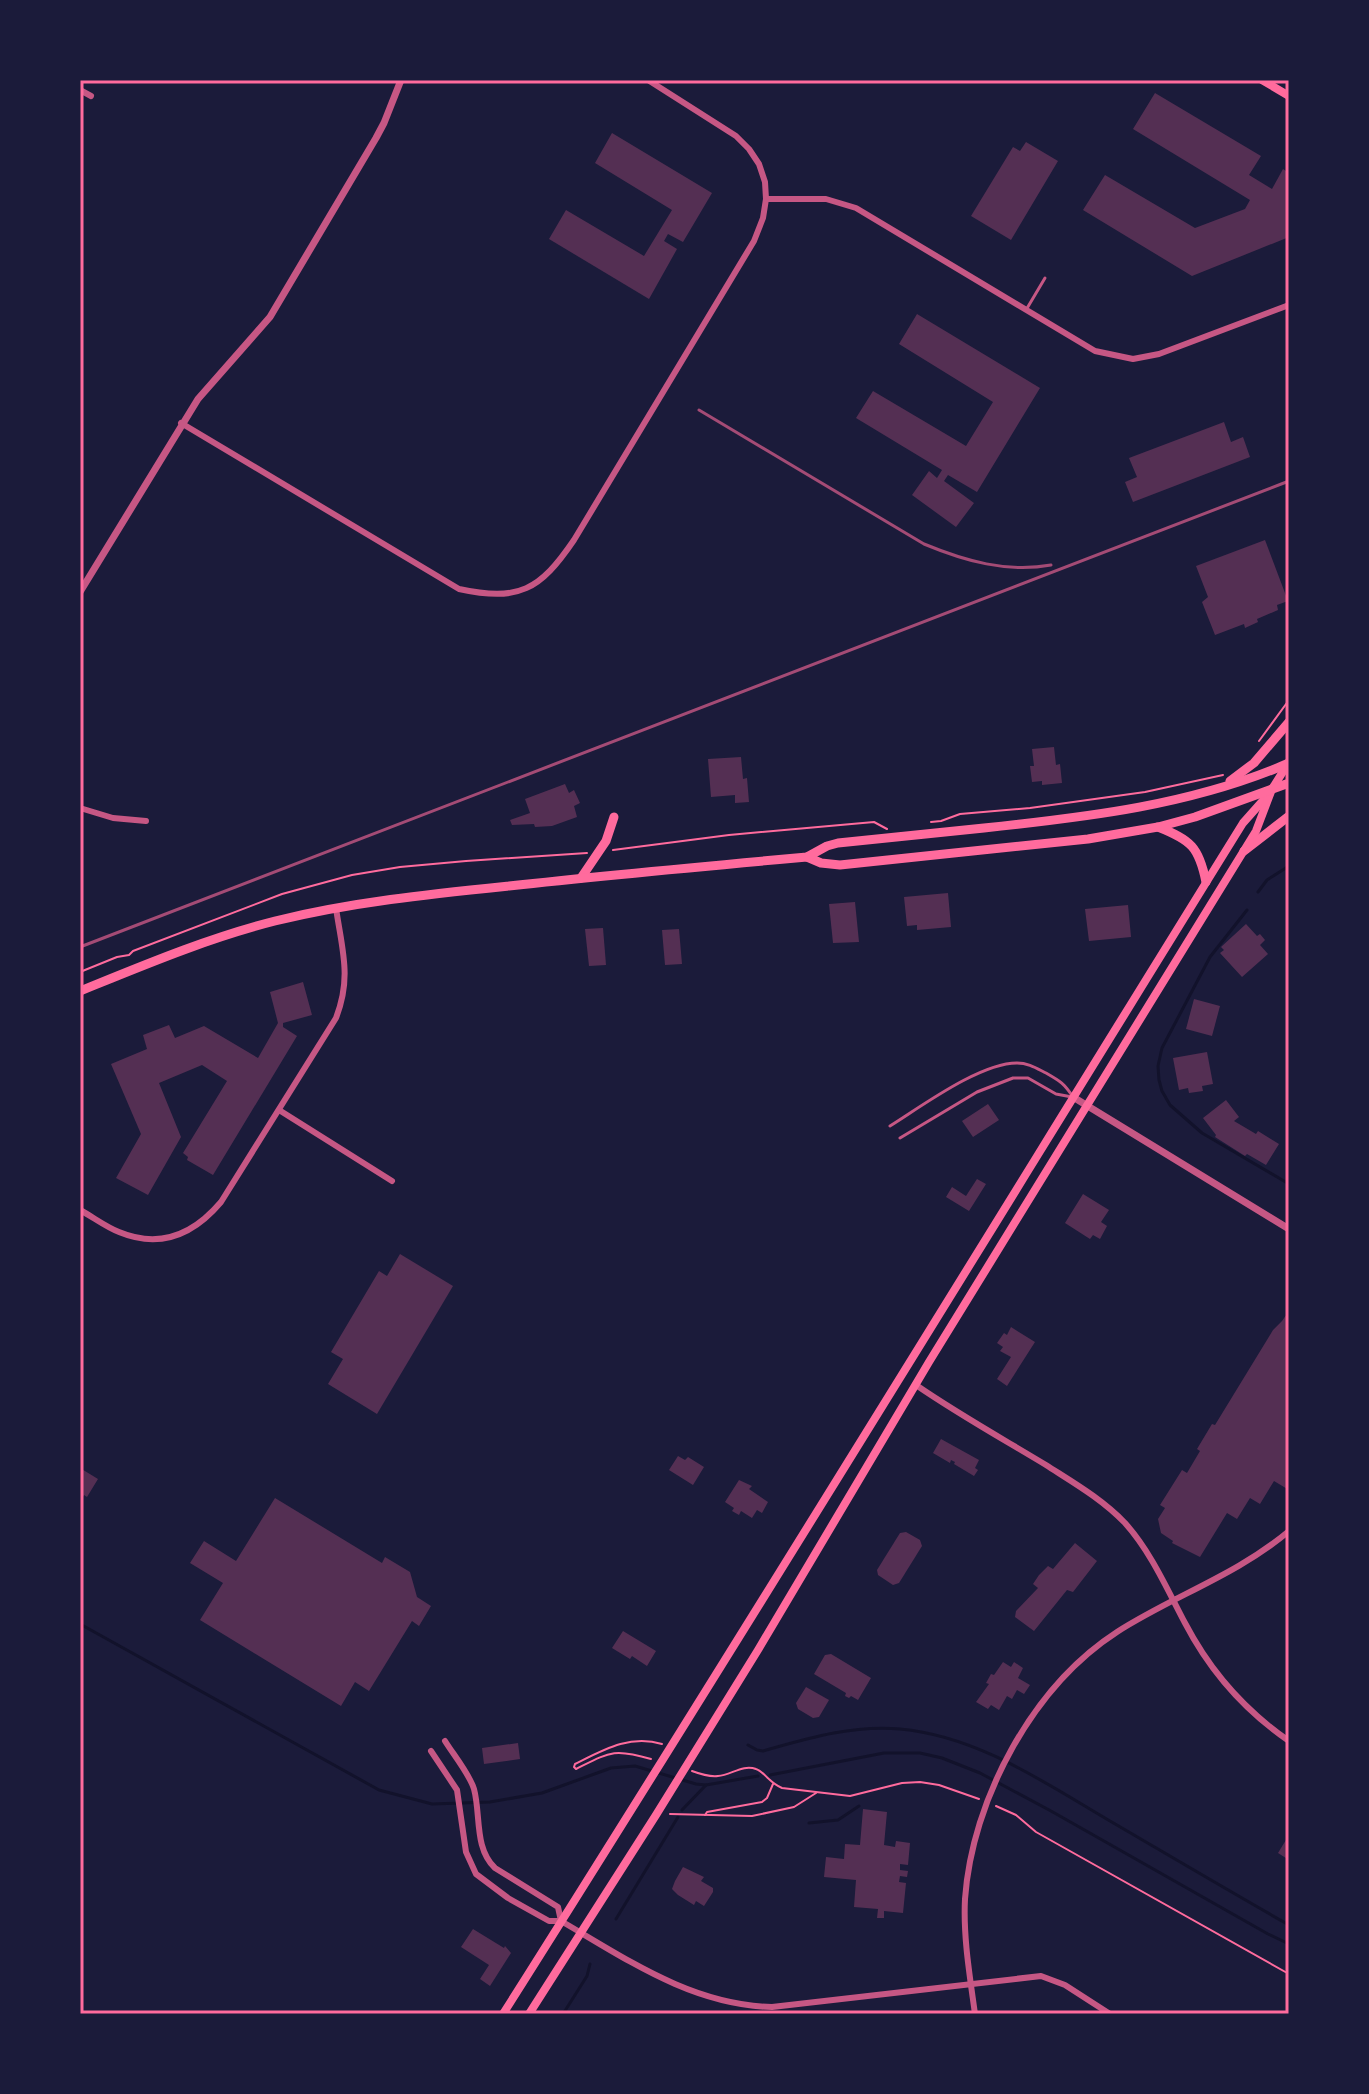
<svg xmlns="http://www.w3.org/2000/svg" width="1369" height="2094" font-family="Quicksand,sans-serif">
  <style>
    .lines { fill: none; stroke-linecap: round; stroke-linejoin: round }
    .stream { stroke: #12122b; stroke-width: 3 }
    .building { fill: #542f53 }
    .path { stroke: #ff6b9d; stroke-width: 2 }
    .service { stroke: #c65784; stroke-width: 3 }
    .minor { stroke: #c65784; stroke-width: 6 }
    .tertiary { stroke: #c65784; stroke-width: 7 }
    .secondary { stroke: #ff6b9d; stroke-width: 8 }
    .trunk { stroke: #ff6b9d; stroke-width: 9 }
    .rail { stroke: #a44b75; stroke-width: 3 }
    .neatline { fill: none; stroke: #ff6b9d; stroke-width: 3 }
  </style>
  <rect width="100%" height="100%" fill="#1b1b3a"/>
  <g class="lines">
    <!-- stream -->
    <g class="stream">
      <polyline points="1258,892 1267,880 1289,866"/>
      <polyline points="1247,910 1210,957 1162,1048 1158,1066 1159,1080 1162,1091 1170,1105 1202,1133 1289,1184"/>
      <polyline points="80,1624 379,1790 432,1804 490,1802 542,1793 611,1768 635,1766 696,1784 706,1785 758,1776"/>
      <path d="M748,1745L757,1750L763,1751C809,1738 852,1725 900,1729C978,1736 1045,1783 1110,1821C1170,1856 1229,1891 1289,1925"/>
      <polyline points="770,1775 884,1753 920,1753 942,1758 980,1773 1051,1811 1268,1934 1289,1944"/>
      <polyline points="682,1810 706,1785"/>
      <polyline points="809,1823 838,1820 859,1806"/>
      <polyline points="616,1919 678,1817"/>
      <polyline points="563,2014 587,1976 590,1964"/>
    </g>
  </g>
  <!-- building -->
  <g class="building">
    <polygon points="1155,93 1261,156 1249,175 1272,189 1283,169 1289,173 1289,237 1192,276 1083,210 1105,175 1195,228 1245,209 1250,200 1133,129"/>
    <polygon points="612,133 712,193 683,242 668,234 664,241 677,249 649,299 549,239 566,210 644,256 672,210 595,163"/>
    <polygon points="1026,142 1058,161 1011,240 971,216 1013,147 1020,151"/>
    <polygon points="917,314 1040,388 977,492 948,475 944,481 974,503 956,527 912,495 929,471 937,478 942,470 856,418 873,391 966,446 993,402 899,344"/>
    <polygon points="1224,422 1231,442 1243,437 1250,457 1133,502 1125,482 1137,477 1129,458"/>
    <polygon points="1265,540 1288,601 1277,605 1278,610 1257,619 1258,622 1245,628 1244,624 1215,635 1202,602 1208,597 1196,566"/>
    <polygon points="1054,747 1056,765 1060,764 1062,783 1042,785 1042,781 1032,782 1030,766 1034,766 1032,749"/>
    <polygon points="741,757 743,779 747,778 749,802 735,803 735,795 711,797 708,759"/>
    <polygon points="565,784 569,793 574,790 580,803 574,806 577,817 552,826 535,827 534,824 512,825 510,820 530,813 525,799"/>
    <polygon points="948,893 951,927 917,930 917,925 907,926 904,897"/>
    <polygon points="855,902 859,942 833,943 829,904"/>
    <polygon points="1128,905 1131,937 1089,941 1085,909"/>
    <polygon points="1246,924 1257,936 1260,934 1265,940 1260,945 1268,954 1242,977 1220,953 1224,950 1221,947"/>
    <polygon points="603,928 606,965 589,966 585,929"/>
    <polygon points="679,929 682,964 665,965 662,930"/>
    <polygon points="303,982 312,1015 283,1023 283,1027 297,1036 213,1175 187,1160 188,1157 183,1153 227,1081 202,1065 159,1083 181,1137 148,1195 116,1178 141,1134 111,1064 147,1049 143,1035 169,1025 175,1038 204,1026 258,1058 278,1023 270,992"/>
    <polygon points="1194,999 1220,1006 1212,1036 1186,1029"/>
    <polygon points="1207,1052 1213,1084 1202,1086 1203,1091 1189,1093 1188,1088 1179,1090 1173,1058"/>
    <polygon points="1226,1100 1239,1117 1234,1121 1256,1134 1258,1131 1279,1144 1266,1165 1247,1154 1245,1156 1215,1137 1216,1135 1203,1118"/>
    <polygon points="988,1104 999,1120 973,1137 962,1121"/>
    <polygon points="977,1179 986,1184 969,1211 946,1197 952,1187 966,1196"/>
    <polygon points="1083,1194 1109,1210 1101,1222 1107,1226 1100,1239 1093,1235 1090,1239 1065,1223"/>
    <polygon points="400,1254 453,1286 377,1414 328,1384 343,1359 331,1352 379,1271 387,1276"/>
    <polygon points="1289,1311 1289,1490 1274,1481 1260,1504 1250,1498 1237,1519 1227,1513 1200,1557 1172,1543 1173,1541 1161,1533 1158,1519 1165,1508 1160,1505 1182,1470 1187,1473 1200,1451 1197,1449 1212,1424 1215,1425 1273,1330 1282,1321"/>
    <polygon points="1011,1327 1035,1342 1007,1386 997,1379 1011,1357 1000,1351 1003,1347 997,1343 1004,1333 1007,1335"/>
    <polygon points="941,1439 979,1460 975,1468 978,1470 974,1476 954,1464 955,1462 951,1460 950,1463 933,1453"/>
    <polygon points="678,1456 685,1460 688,1457 704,1467 693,1485 669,1470"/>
    <polygon points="80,1468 98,1479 87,1497 84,1495 80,1502"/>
    <polygon points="739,1480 752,1486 749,1489 768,1502 762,1513 757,1510 752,1518 741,1511 739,1515 732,1511 734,1508 725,1502"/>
    <polygon points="275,1498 382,1563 385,1557 410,1572 417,1597 431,1606 419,1626 412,1621 369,1691 355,1682 341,1706 200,1620 223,1583 190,1563 204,1541 236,1561"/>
    <polygon points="906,1532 920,1540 922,1546 899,1583 893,1585 878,1575 877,1570 900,1533"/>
    <polygon points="1075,1543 1097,1561 1073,1592 1067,1590 1034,1631 1015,1617 1016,1611 1038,1588 1033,1584 1039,1575 1048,1566 1053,1569"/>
    <polygon points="623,1631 656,1651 647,1666 632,1656 630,1659 612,1648"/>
    <polygon points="831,1654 871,1678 858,1700 851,1696 849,1698 845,1696 846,1693 814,1674 825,1655"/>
    <polygon points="1003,1662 1011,1667 1014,1662 1023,1668 1018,1678 1030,1685 1024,1694 1017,1690 1012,1699 1007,1696 999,1710 991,1705 988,1709 976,1702 989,1684 986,1683 991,1674 994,1675"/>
    <polygon points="806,1687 829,1700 819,1717 813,1718 798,1709 796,1703"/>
    <polygon points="518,1743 520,1759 484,1764 482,1748"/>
    <polygon points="863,1809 887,1812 884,1845 895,1847 896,1841 910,1843 908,1865 900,1864 900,1870 908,1871 907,1877 900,1876 899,1882 906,1883 903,1913 884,1911 884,1918 877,1918 878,1909 854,1907 856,1880 824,1877 826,1857 844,1859 845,1844 860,1845"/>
    <polygon points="1289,1835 1289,1860 1278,1853"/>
    <polygon points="683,1867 704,1877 701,1881 713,1888 713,1892 704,1906 696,1901 694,1905 678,1895 672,1889 675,1881"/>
    <polygon points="473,1929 504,1948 505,1946 511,1953 490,1986 480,1979 489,1965 461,1947"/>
  </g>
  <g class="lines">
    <!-- path -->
    <g class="path">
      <polyline points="1259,741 1289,700"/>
      <polyline points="931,822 941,821 960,814 1030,808 1145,792 1223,775"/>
      <polyline points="613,850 729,835 874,822 887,829"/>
      <polyline points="80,972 117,957 129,955 133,951 282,894 352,875 400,867 466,861 587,853"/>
      <path d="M651,1759C614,1748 610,1752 576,1769L574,1767L575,1764C603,1750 630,1734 662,1744"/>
      <path d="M692,1771C700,1774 709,1777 718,1776C731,1775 743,1764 756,1769C765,1772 768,1782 782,1788L850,1796L902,1783L920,1782L939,1785L979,1799"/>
      <polyline points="996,1806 1016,1815 1036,1832 1289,1974"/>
      <polyline points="670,1814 752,1816 794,1807 816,1793"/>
      <polyline points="705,1815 707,1812 762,1802 767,1798 773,1784"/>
    </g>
    <!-- service -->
    <g class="service">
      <polyline points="1026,310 1045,278"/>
      <path d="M890,1126C922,1106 980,1063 1017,1063C1028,1063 1036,1068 1046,1073C1060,1081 1064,1083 1073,1097"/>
      <polyline points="900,1138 977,1092 1013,1078 1028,1078 1056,1094 1072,1097"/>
    </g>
    <!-- minor -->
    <g class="minor">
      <polyline points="80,90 91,96"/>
      <polyline points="766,199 826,199 856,208 1095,351 1133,359 1159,354 1289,305"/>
      <path d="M181,423L459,589C519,602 540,590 574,540L754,241L763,218L766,199L765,182L759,164L749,149L736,136L648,80"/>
      <polyline points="80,808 113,818 146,821"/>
      <polyline points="279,1110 392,1181"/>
      <path d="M80,1210C93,1217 106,1227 119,1232C160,1249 194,1234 221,1202L336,1018C352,977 342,950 336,908"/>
      <path d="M916,1385C958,1414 1003,1439 1046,1465C1074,1483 1102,1499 1125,1523C1151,1552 1167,1589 1185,1623C1210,1671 1244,1710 1289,1741"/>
      <path d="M445,1741C453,1754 470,1775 474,1789C481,1815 474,1848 495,1868L558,1907L561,1921"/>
      <path d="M431,1751L457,1790L466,1852L476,1874L508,1898L549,1921H561C628,1960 692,2005 772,2007L1041,1976L1065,1985L1110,2014"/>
      <path d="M975,2014C970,1977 963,1937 965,1899C972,1800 1032,1687 1117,1632C1173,1596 1237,1575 1289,1531"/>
    </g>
    <!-- tertiary -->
    <g class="tertiary">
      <polyline points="80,592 198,399 270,317 376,138 384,123 401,80"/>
      <polyline points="1073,1097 1289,1229"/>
    </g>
    <!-- secondary -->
    <g class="secondary">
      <polyline points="1262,80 1289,96"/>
      <path d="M503,2014C753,1619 997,1220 1243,823L1267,796"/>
      <polyline points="529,2014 656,1815 758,1650 929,1362 1256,831 1272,789 1289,762"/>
    </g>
    <!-- trunk -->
    <g class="trunk">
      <polyline points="1230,781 1254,763 1289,722"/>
      <path d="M1158,827C1191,840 1199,847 1206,882"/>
      <polyline points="1244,851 1289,816"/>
      <polyline points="807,857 821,863 840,865 1088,839 1158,827 1195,817 1289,783"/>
      <polyline points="581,878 606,841 614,817"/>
      <path d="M80,991C144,965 208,938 275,921C352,902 431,894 509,886C608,875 707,866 807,857L827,846L838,843C886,838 935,833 984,828C1088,817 1192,805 1289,763"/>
    </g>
    <!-- rail -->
    <g class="rail">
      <path d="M699,410L924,544C965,561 1007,573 1051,565"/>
      <polyline points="80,947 1289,481"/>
    </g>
  </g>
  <!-- border -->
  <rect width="1369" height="2094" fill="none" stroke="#1b1b3a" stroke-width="164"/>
  <rect x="82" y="82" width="1205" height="1930" class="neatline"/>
</svg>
